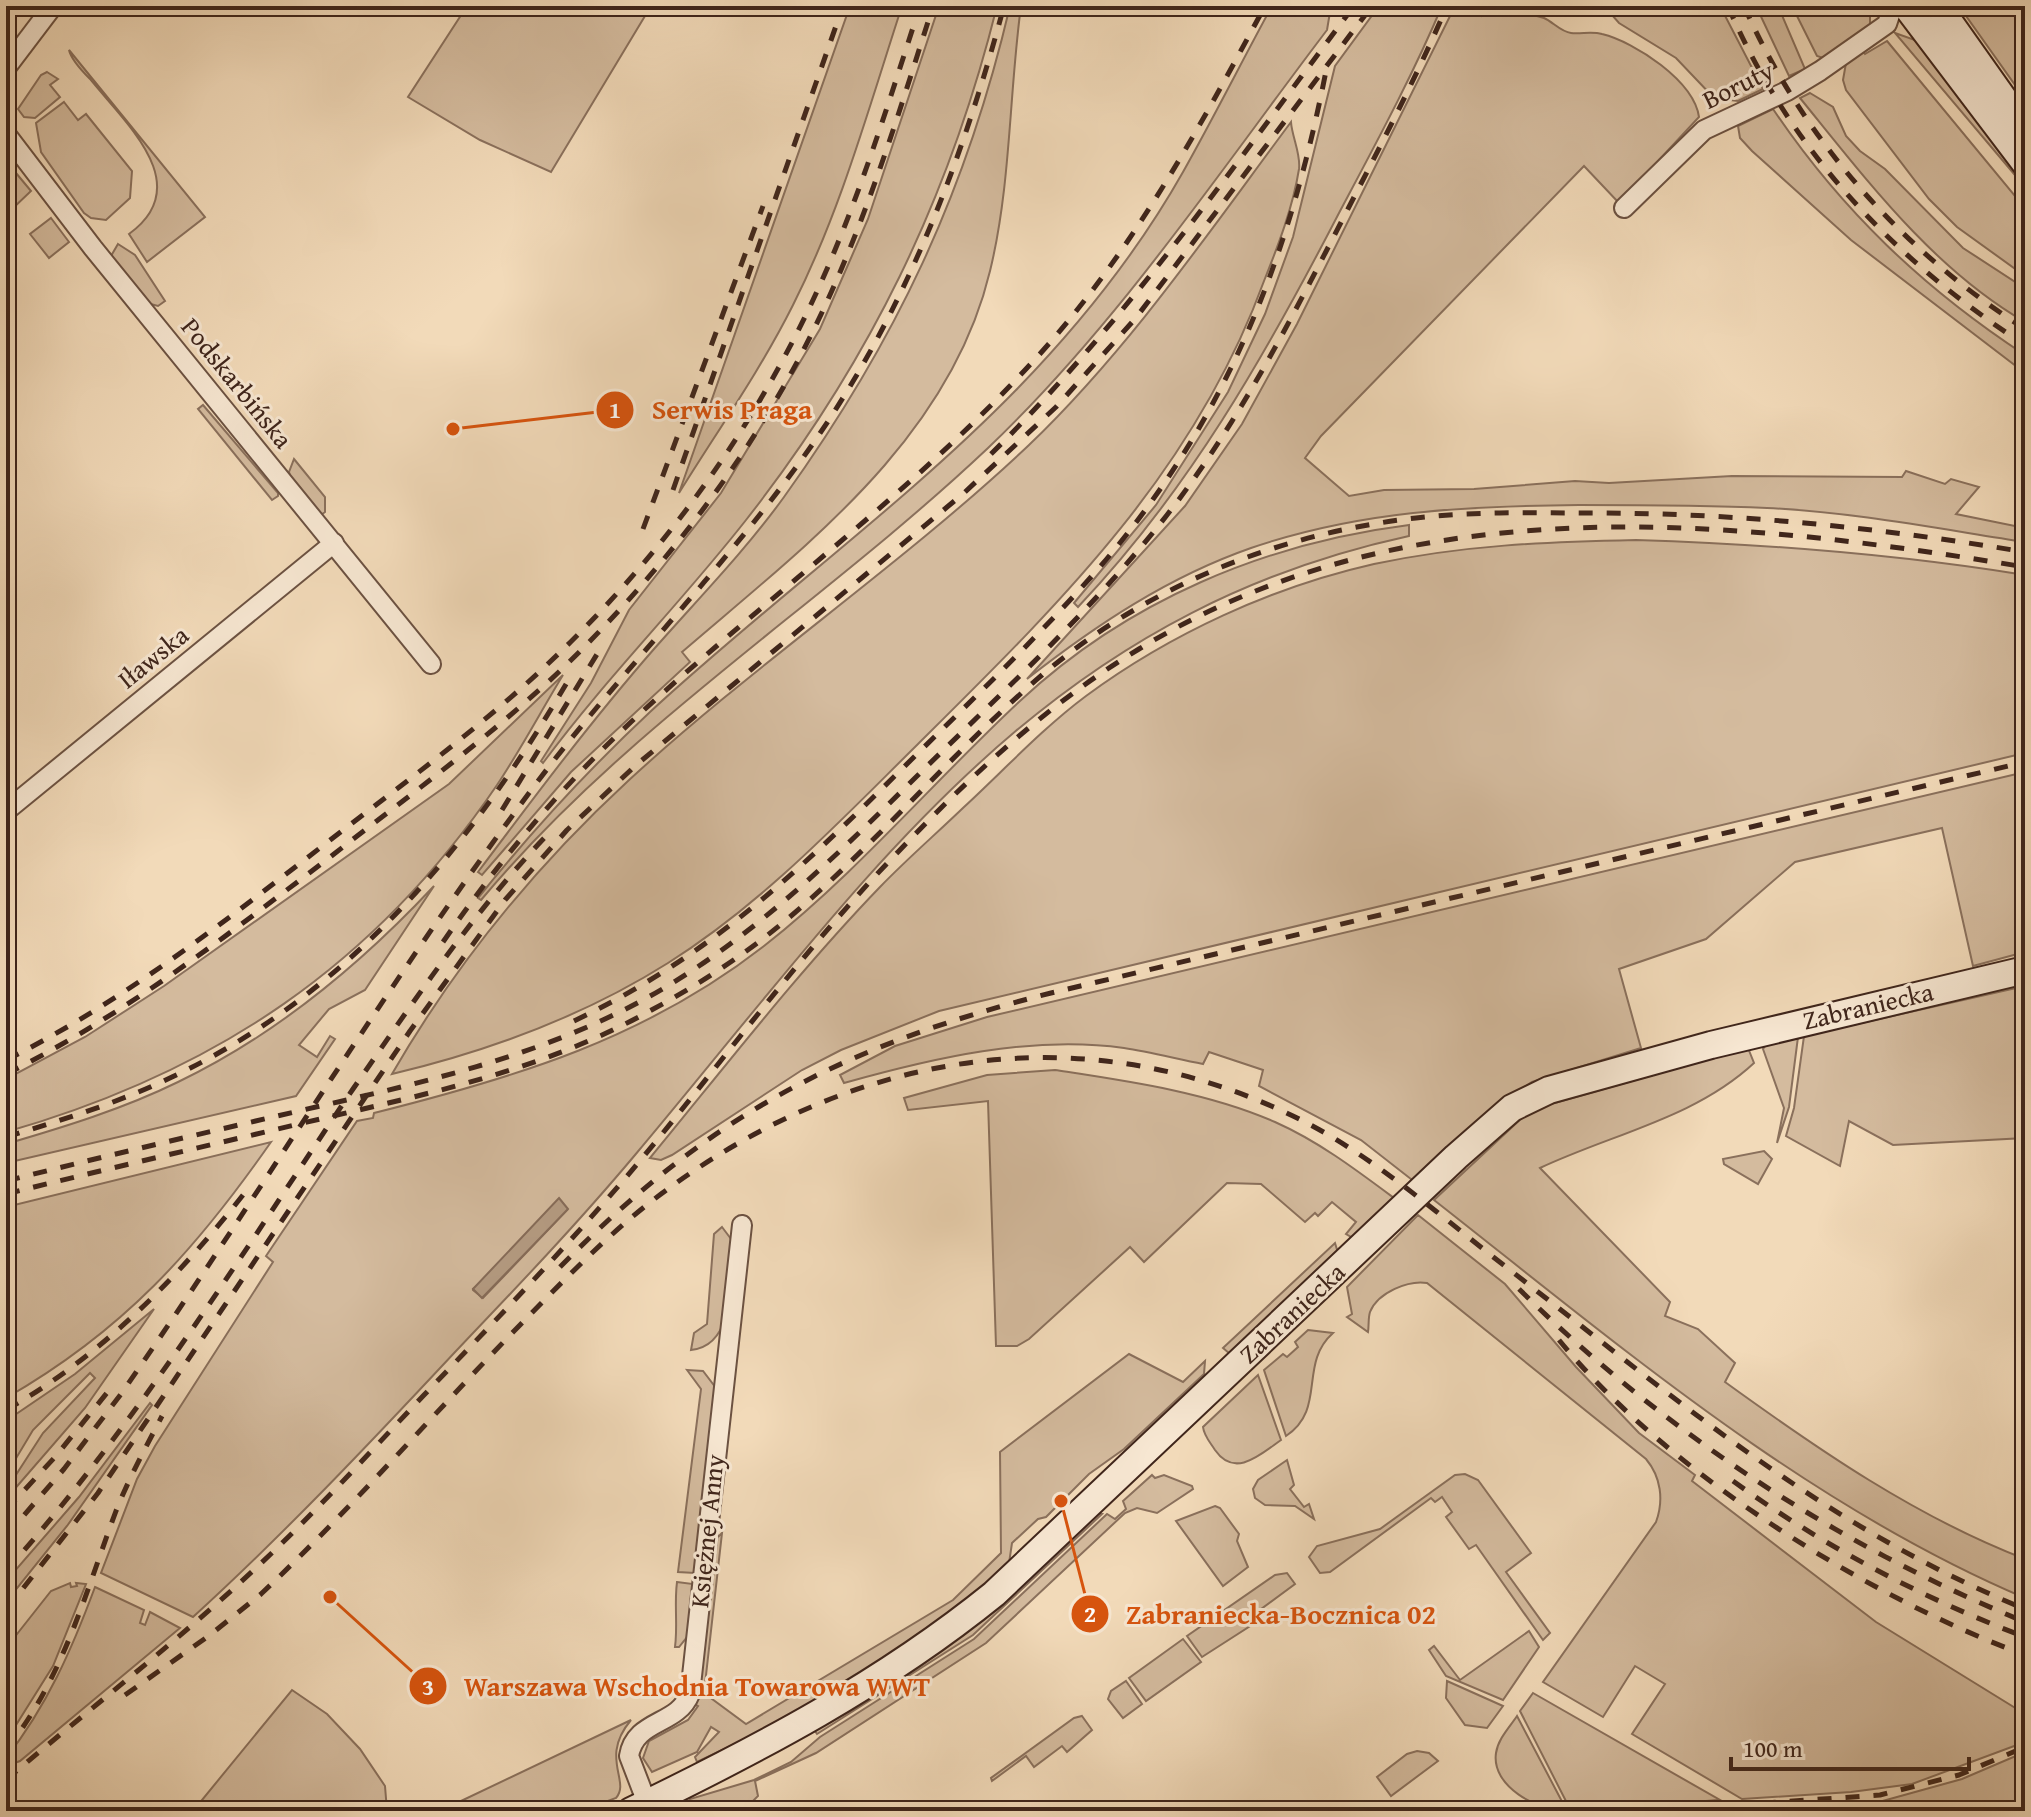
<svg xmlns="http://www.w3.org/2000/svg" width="2031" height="1817" font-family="'Gentium Book Plus',serif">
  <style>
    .green { fill: #d4bb9e; stroke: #8a705c; stroke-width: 2; fill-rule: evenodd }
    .water { fill: #b59c83; stroke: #866c59; stroke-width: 2 }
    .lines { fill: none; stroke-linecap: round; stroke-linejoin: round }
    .street-casing { stroke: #6c5242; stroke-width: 22 }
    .secondary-casing { stroke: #3f251b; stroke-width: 30 }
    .street { stroke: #f7e7d2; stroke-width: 18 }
    .secondary { stroke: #f7e7d2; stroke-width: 26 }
    .rail { stroke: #3f251b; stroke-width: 5; stroke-dasharray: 14 14; stroke-linecap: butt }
    .labels { text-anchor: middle; stroke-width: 6; stroke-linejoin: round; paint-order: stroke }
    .street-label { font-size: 26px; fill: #3f251b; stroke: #f7e7d2 }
    .leader { fill: none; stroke: #d7540e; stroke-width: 3 }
    .callout-dot { fill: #d7540e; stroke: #f7e7d2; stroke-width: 3 }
    .mark-label { font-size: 24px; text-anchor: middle; font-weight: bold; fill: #fff }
    .callout-label { font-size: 28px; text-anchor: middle; font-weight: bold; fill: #d7540e; stroke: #f7e7d2; stroke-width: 6; stroke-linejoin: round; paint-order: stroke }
  </style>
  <rect width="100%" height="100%" fill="#f2dab9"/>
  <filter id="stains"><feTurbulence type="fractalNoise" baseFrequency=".0025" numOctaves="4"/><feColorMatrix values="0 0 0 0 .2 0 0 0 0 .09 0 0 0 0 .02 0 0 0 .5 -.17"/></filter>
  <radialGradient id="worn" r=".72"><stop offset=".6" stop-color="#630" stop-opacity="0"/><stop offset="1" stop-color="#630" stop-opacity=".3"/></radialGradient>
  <!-- green -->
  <g class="green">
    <polygon points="467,6 651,6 551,172 480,140 408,97"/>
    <path d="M850,6H902C869,107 841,210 793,305C760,371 718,430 679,493Z"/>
    <path d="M939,6H997C949,199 869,363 746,520C681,603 606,678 543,763L541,761L591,683L629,610L721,493L820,329L868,219Z"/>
    <path d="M1010,6H1021C1009,94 1011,185 990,271C950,439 805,546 682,652L690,662L571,772L482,875L478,872C535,796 592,720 654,649C698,599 745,551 784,497C896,341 966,193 1010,6Z"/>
    <path d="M1272,6H1331L1327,30C1219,172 1118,324 988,448C823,604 627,725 481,900L478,898C531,832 588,770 650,712C770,601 904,505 1018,388C1081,323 1139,250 1183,172C1214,117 1242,61 1272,6Z"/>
    <path d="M1379,6H1442C1412,77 1375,145 1339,213C1265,356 1189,490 1078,607L1074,603L1156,505L1228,392L1265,314L1293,237L1335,66Z"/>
    <path d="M1455,6H1472L1482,16C1500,10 1526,12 1544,18C1553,22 1561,32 1571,33C1582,34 1592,31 1602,34C1635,42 1694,81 1699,117L1619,203L1584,166L1321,436L1305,458L1349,496L1384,490L1474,489L1575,481L1609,483L1732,476L1902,477L1906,471L1945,484L1951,479L1979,487L1956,514L2025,528V542C1940,529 1853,512 1767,508C1704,505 1642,505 1579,505C1466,506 1359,511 1251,548C1168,577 1096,625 1027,679L1185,506L1242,424L1297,324Z"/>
    <polygon points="1604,6 1720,6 1763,89 1738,101 1714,98 1676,58 1619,23"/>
    <polygon points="1756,6 1778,6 1805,69 1789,76"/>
    <polygon points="1792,6 1863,6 1870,17 1870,27 1823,58 1817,56"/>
    <polygon points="1959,6 2025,6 2025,99"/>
    <polygon points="1895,33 1915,40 2019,168 2025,177 2025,187"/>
    <polygon points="1887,41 2025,208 2025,276 1957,227 1929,199 1846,90 1843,80 1846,63 1862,50 1865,54"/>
    <path d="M69,50L205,217L147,262L129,234C197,185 125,123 90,79C82,71 71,59 69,50Z"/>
    <polygon points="47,72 58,79 50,85 60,97 35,118 24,117 18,109 41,75"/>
    <path d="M1810,93L1833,107L1846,136L1860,151L1885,169L1963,248L2023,287L2025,283V322C1932,268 1866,179 1800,98Z"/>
    <polygon points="64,102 78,120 86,114 132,171 130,198 106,220 91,218 84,213 41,152 36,123"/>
    <path d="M1773,109C1841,210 1923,288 2025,355V373L1851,240L1752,151L1740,138L1738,126Z"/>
    <path d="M1291,122C1292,137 1301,154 1299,169C1293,207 1278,246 1264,281C1194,473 1059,604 918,744C839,822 763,903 668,963C584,1016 489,1051 392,1074C455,965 536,866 628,781C756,663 902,565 1029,445C1129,349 1209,232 1291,122Z"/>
    <polygon points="6,161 31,191 11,210 6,205"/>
    <polygon points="51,218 69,242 49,258 30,234"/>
    <polygon points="118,244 135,255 165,301 158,306 147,303 111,256"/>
    <polygon points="203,405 278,493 278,496 272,500 198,409"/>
    <polygon points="294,459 325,497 325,512 321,515 291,479 289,472"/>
    <path d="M1409,525V536C1035,617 865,882 635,1155C578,1223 517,1287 456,1351C370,1443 285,1533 193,1617L101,1573L137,1479L155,1446L273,1262L266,1256L357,1121L373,1118L374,1113C518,1077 646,1038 764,946C857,873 934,781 1020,701C1127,601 1265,543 1409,525ZM568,1209L483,1298L473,1290V1289Z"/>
    <path d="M1636,540C1767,544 1895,554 2025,575V753L939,1011L841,1050L802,1070L672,1155L661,1160L650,1158C725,1067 798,972 880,887C907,859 936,834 964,807C1004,770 1043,728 1086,696C1170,634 1272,587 1374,564C1464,545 1544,542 1636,540Z"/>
    <path d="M563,675C541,711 521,749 497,785C374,966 215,1072 6,1132V1079L85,1037L164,986L449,784Z"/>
    <path d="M2025,772V952L1973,966L1942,828L1795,862L1706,939L1619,969L1641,1048L1532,1082L1496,1105L1416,1183L1361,1140L1259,1086L1263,1070L1209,1052L1203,1064C1177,1059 1150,1052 1124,1048C1031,1035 933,1058 844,1083L840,1075L895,1046L987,1017Z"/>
    <path d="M434,886L365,990L329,1009L299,1045L317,1057L330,1036L335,1039L296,1096L6,1163V1144C64,1127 123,1109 178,1082C276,1035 360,965 434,886Z"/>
    <polygon points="2025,986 2025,1138 1893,1145 1849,1121 1840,1166 1786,1136 1794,1108 1804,1036"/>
    <polygon points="1798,1037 1789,1107 1777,1143 1784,1108 1763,1049 1766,1045"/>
    <path d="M1748,1048L1754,1063C1695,1118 1612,1134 1540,1168L1670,1302L1665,1316L1698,1329L1735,1363L1725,1382C1819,1450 1916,1517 2025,1559V1598C1806,1505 1620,1346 1434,1200L1524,1116L1537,1108Z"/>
    <path d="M1055,1070C1127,1081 1207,1092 1275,1122C1320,1142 1359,1172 1398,1201L1353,1238L1346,1234L1356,1222L1332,1202L1318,1216L1315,1213L1305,1222L1261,1184L1227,1183L1144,1262L1130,1247L1029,1339L1017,1346H996L988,1101L908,1110L904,1098L987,1075Z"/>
    <path d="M271,1142C195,1251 123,1331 6,1398V1207Z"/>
    <polygon points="1764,1151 1772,1159 1758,1184 1724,1164 1723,1159"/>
    <path d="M1418,1215L1505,1284L1576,1367L1639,1433L1695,1475L1692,1481L1876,1622L2025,1714V1742L1912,1784L1851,1792L1742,1799L1632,1734L1665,1684L1635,1666L1603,1717L1543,1682L1656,1522C1664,1500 1661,1477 1646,1459L1427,1283C1409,1280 1378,1292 1370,1312C1368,1318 1369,1327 1368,1332L1347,1317L1352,1314L1347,1287Z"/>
    <path d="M722,1227L731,1239C729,1275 738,1345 691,1350L694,1333L707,1324L714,1234Z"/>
    <polygon points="1335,1243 1338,1253 1230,1354 1223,1348"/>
    <polygon points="154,1309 85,1408 6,1499 6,1485 12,1481 43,1433 95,1378 90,1373 33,1430 6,1475 6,1421 75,1374"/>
    <path d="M1308,1330L1333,1333C1298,1364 1327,1409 1286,1436L1264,1370L1283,1354L1287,1357L1298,1347L1295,1342Z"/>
    <polygon points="1129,1354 1183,1382 1205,1361 1204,1374 1124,1449 1089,1474 1046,1517 1038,1519 1012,1543 1008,1570 972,1603 821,1703 697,1762 695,1757 719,1732 711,1727 697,1752 652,1772 643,1758 649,1741 688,1720 698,1706 694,1704 714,1541 722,1533 704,1693 746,1724 953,1600 1001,1553 1000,1452"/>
    <polygon points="687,1370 703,1371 716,1388 695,1573 678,1572 701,1389"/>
    <path d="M1258,1375L1281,1440C1261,1454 1235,1479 1215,1450C1210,1442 1204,1436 1203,1427Z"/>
    <polygon points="150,1403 152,1405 67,1526 6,1602 6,1581 79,1497"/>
    <polygon points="1287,1460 1294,1485 1290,1489 1304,1507 1309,1504 1314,1519 1295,1506 1265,1505 1255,1498 1253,1489 1258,1480"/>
    <polygon points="1152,1475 1155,1478 1164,1475 1192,1486 1193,1489 1157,1513 1137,1508 1125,1513 986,1643 816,1753 755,1781 758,1796 743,1811 682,1811 690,1799 754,1780 791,1762 820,1737 974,1639 1107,1514 1115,1519 1126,1509 1123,1501"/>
    <polygon points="1455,1475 1465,1474 1478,1480 1531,1553 1506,1572 1550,1633 1543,1640 1476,1545 1469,1549 1446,1517 1452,1512 1442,1497 1435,1502 1431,1498 1330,1572 1320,1573 1309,1557 1317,1546 1380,1529"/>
    <polygon points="1215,1506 1220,1508 1239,1534 1237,1541 1248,1567 1223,1586 1176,1521"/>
    <polygon points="1095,1513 1102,1514 973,1635 817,1734 815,1731 825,1723"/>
    <polygon points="1287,1573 1295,1584 1253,1615 1258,1621 1202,1657 1187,1636 1275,1575"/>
    <path d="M677,1582L693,1584L687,1637L679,1647H675C678,1624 674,1605 677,1582Z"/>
    <polygon points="70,1583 71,1587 77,1586 76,1583 86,1584 53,1666 6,1741 6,1648 51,1591"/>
    <path d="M95,1587L144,1610L140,1623L145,1625L150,1612L180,1628L20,1761L6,1766V1758C47,1706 72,1649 95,1587Z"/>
    <polygon points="1529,1631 1539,1647 1503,1700 1446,1676 1429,1650 1434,1646 1460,1680"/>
    <polygon points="1183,1639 1201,1662 1146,1701 1129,1678"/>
    <polygon points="1126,1681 1142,1704 1123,1718 1108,1699 1111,1691"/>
    <polygon points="1447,1681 1503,1706 1487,1728 1465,1725 1446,1698"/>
    <polygon points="292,1690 327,1714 360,1749 385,1786 387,1811 193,1811"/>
    <path d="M1533,1693L1720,1800C1670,1803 1622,1811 1571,1811L1520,1711Z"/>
    <polygon points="1082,1716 1092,1730 1067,1752 1062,1746 1034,1767 1026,1756 992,1781 991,1778 1074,1718"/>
    <path d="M1517,1716L1567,1811C1537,1811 1491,1786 1496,1753C1498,1739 1509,1728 1517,1716Z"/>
    <path d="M631,1720C599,1758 631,1781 616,1798L581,1811H440Z"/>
    <polygon points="1417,1751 1429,1753 1438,1761 1391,1796 1377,1777 1407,1754"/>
    <polygon points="2025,1752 2024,1811 1757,1809 1879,1802 1962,1779"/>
  </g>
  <!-- water -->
  <polygon class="water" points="559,1198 568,1209 482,1298 473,1289"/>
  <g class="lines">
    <!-- street casing -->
    <g class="street-casing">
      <g id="street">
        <polyline points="6,68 53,6"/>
        <polyline points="6,134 93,248 431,664"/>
        <polyline points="1624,208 1704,130 1787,91 1820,71 1887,24 1893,6"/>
        <polyline points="6,811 334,543"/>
        <path d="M647,1803L629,1756C635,1719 677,1726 690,1694L742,1225"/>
      </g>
    </g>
    <!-- secondary casing -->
    <g class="secondary-casing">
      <g id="secondary">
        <polyline points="1906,6 2025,163"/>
        <polyline points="1938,6 2025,129"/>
        <path d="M631,1811C759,1749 883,1684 994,1594L1456,1157L1512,1108L1549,1090L1711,1045L2025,970"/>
      </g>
    </g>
    <!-- street -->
    <use href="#street" class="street"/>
    <!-- secondary -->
    <use href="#secondary" class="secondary"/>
    <!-- rail -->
    <g class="rail">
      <path d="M1728,6C1790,151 1894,260 2025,345"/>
      <path d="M1744,6C1804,141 1901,250 2025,329"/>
      <path d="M991,454C1128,319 1238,160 1354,6"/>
      <polyline points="673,490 843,6"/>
      <polyline points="643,529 763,206"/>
      <polyline points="502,810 602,646"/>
      <path d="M443,942C498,862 560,788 631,722C760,602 906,498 1026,369C1127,262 1196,134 1265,6"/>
      <path d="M574,1021C715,954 805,865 914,757C977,695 1041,634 1099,568C1226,421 1289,259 1326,71"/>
      <path d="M6,1060C123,1002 225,921 329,841C395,790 463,740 526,684C652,571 755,432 823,278C862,190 890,98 920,6"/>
      <path d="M6,1074C125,1015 229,934 334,854C411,794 491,736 562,669C663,571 752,456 814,329C865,225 898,116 933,6"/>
      <path d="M6,1137C62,1120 118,1103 172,1077C349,994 473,844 569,679"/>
      <path d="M6,1181C105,1156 204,1133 303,1110C407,1086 508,1064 605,1019C727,963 821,871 915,778C1001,693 1092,611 1167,515C1234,429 1284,333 1334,236C1373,160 1413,85 1447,6"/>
      <path d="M6,1194C110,1168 215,1144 320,1119C432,1093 544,1069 646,1013C695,987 743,956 785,921C876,845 952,752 1042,675C1147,586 1280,533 1416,518C1475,511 1535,513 1594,513C1740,513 1881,528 2025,552"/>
      <path d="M560,1267C710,1114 845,1045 1051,993L2025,762"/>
      <path d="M1519,1289C1664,1432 1837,1545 2025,1622"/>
      <path d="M1559,1340C1667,1472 1865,1596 2025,1655"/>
      <path d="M6,1410C100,1357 176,1280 243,1195"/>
      <path d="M1733,1481C1823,1546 1922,1598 2025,1637"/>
      <polyline points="6,1510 55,1457 115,1383"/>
      <path d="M6,1536L64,1469L121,1394C256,1200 378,998 518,808C606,686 714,581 802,459C901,322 960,169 1004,6"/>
      <path d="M6,1571C138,1423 242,1253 353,1089C414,1001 473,912 548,834"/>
      <polyline points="6,1610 98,1493 410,1031 505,900 567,830 635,766 964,493 1056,407 1135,319 1372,6"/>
      <path d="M125,1695L210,1635L261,1594C351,1509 433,1414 520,1325C565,1279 609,1233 661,1194C849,1054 1076,1011 1293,1116C1372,1154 1440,1216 1510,1270C1677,1400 1826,1528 2025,1609"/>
      <path d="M6,1750C63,1679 85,1594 116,1511C129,1478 146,1447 162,1416"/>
      <path d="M6,1780C89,1709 177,1642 257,1567C315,1513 369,1453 424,1395C491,1325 559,1255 622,1182C715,1073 798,955 898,852C970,776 1049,703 1139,649C1409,485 1728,518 2025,567"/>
      <polyline points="1650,1811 1880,1795 1959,1775 2025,1747"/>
    </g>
  </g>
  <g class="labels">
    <!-- street labels -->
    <g class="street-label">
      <text transform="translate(1738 85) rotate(-26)" y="9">Boruty</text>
      <text transform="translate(237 383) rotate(51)" y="9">Podskarbińska</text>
      <text transform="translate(153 657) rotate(-39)" y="9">Iławska</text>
      <text transform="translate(1868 1006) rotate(-13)" y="9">Zabraniecka</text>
      <text transform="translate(1292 1313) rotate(-43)" y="9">Zabraniecka</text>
      <text transform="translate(707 1531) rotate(-84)" y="9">Księżnej Anny</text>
    </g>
  </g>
  <!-- callouts -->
  <path class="leader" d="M453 429L615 410M1061 1501L1090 1614M330 1597L428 1686"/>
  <g class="callout-dot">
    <circle cx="453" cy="429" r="8"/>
    <circle cx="1061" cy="1501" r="8"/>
    <circle cx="330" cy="1597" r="8"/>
    <circle cx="615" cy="410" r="20"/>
    <circle cx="1090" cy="1614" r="20"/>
    <circle cx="428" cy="1686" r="20"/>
  </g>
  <g class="mark-label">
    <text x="615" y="418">1</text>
    <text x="1090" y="1622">2</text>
    <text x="428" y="1695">3</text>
  </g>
  <g class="callout-label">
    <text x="732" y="419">Serwis Praga</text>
    <text x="1281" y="1624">Zabraniecka-Bocznica 02</text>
    <text x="697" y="1696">Warszawa Wschodnia Towarowa WWT</text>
  </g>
  <!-- margin -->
  <rect width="2031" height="1817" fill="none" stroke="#f2dab9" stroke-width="32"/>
  <rect x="8" y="8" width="2015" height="1801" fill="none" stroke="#3f251b" stroke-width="4"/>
  <rect x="16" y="16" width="1999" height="1785" fill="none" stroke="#3f251b" stroke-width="2"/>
  <!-- scale -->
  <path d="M1731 1757v12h238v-12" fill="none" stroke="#3f251b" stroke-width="4"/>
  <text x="1743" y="1757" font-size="24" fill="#3f251b" stroke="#f7e7d2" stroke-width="6" paint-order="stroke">100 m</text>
  <rect width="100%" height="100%" filter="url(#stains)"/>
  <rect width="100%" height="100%" fill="url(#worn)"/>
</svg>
